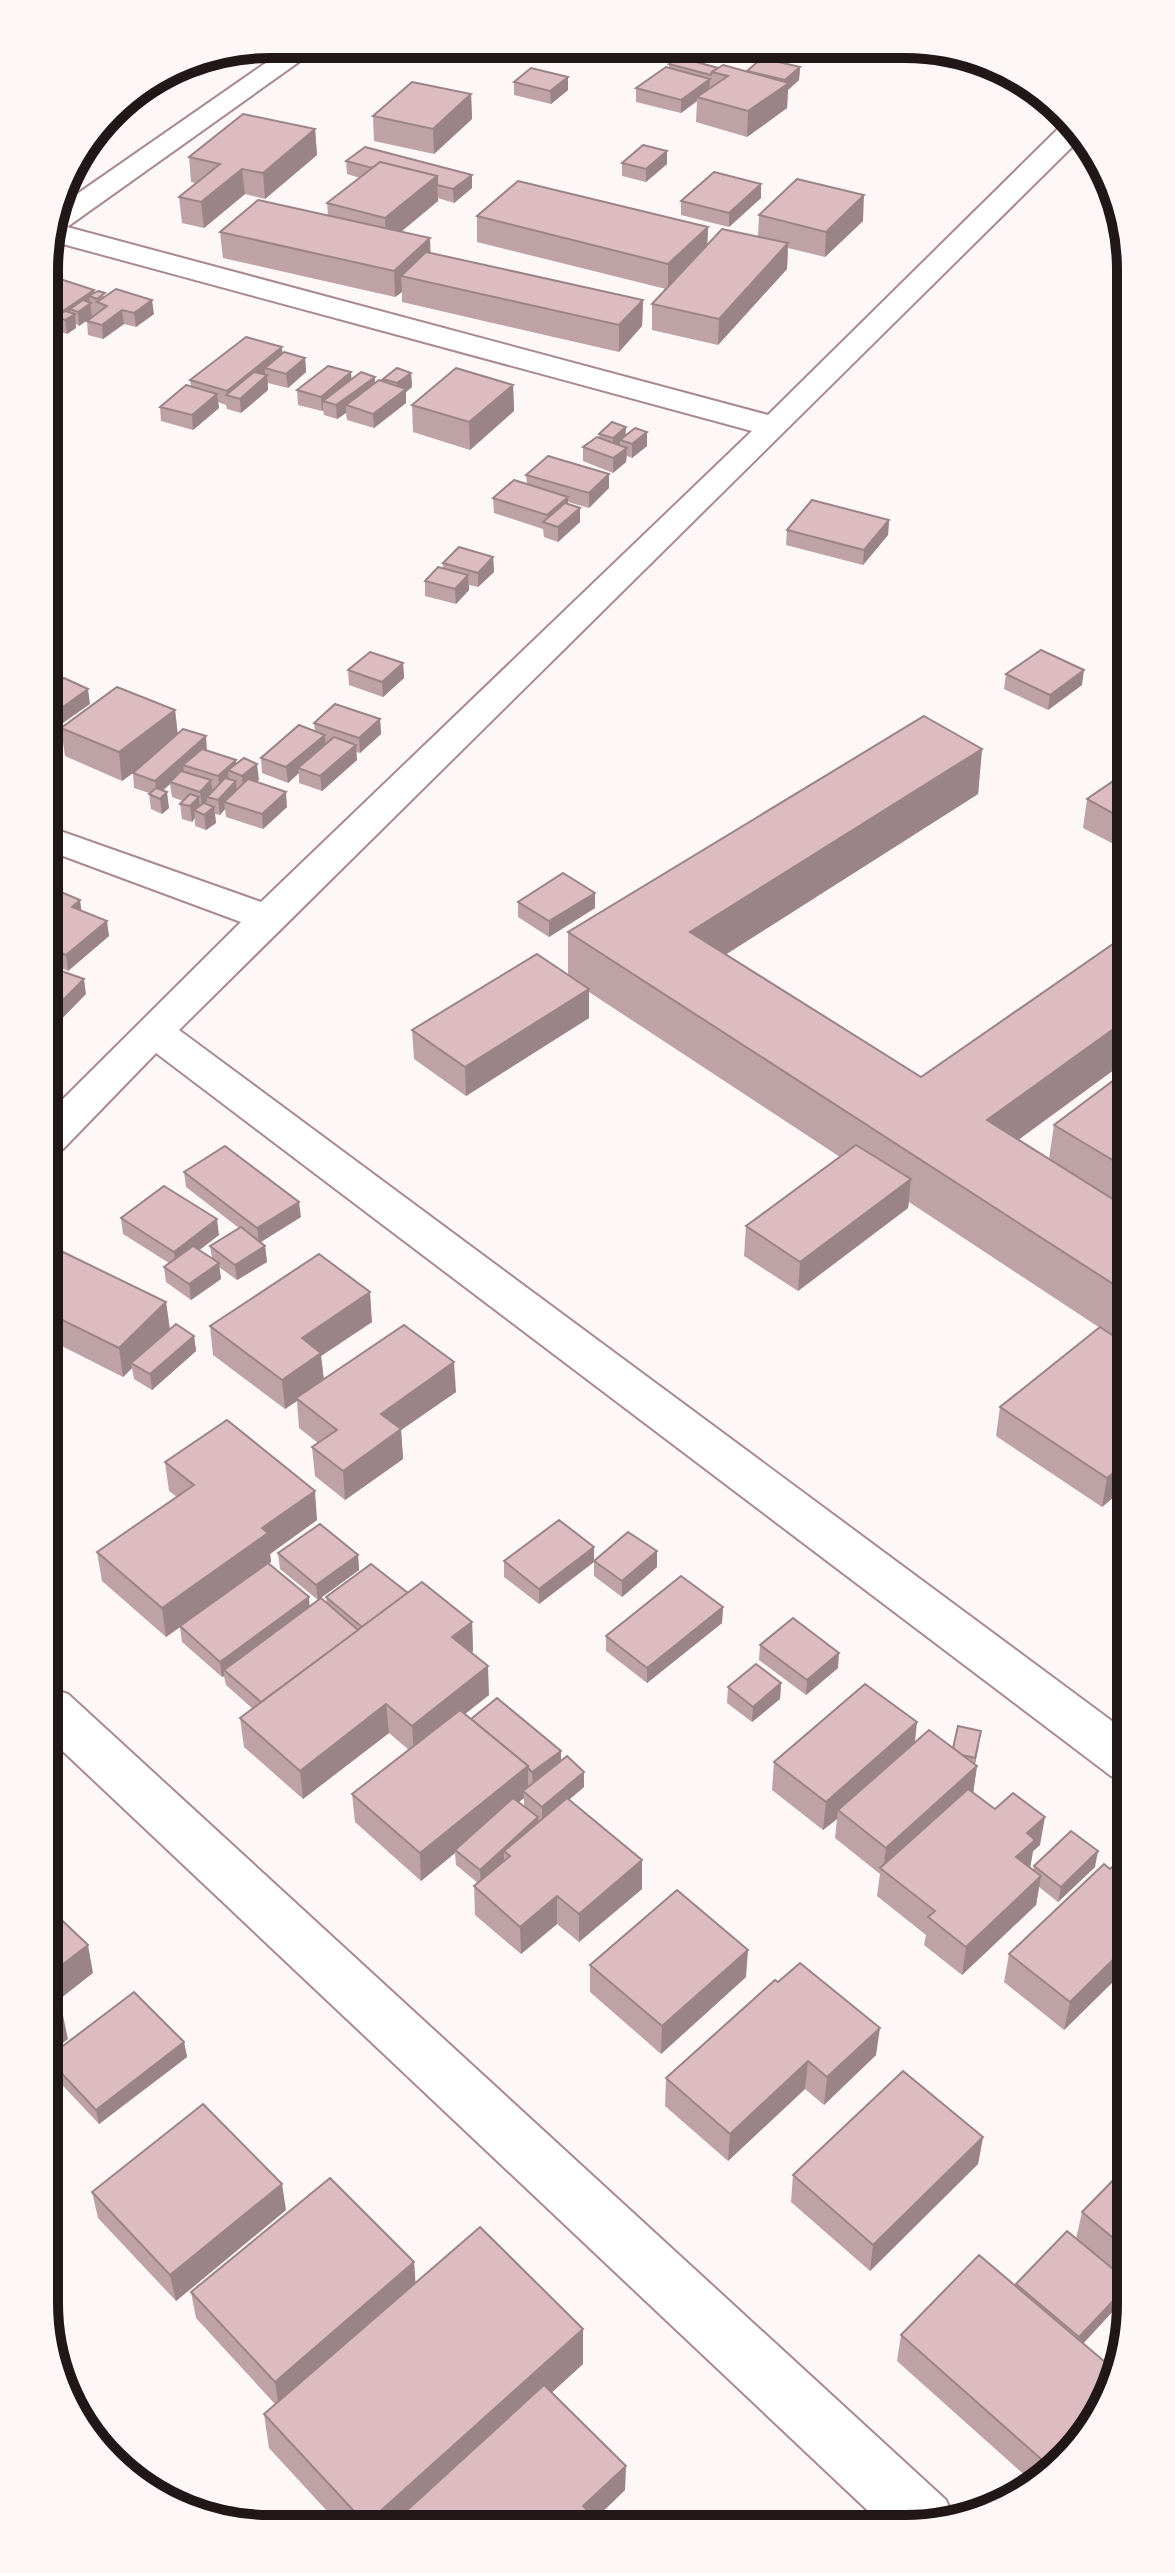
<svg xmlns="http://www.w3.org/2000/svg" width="1175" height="2573" font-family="'Fira Sans Condensed',sans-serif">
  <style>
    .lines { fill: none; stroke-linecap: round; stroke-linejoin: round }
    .minor-casing { stroke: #a98a8f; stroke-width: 4 }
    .minor { fill: #fff; fill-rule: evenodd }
    .wall { fill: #bea2a6; fill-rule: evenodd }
    .shaded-wall { fill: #9b8487 }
    .building { fill: #ddbcc1; stroke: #9b8487; stroke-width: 2 }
    .rim { fill: none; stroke: #221718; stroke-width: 10 }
  </style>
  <rect width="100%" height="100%" fill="#fef7f8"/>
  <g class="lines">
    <!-- minor casing -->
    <g class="minor-casing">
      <g id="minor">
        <polygon points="293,44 324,44 67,227 768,415 1063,124 1068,123 1079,140 179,1030 1128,1733 1129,1782 1111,1776 156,1053 63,1149 48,1153 47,1115 241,922 47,850 46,826 261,902 752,431 48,240 57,208"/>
        <polygon points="49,1688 68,1694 946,2500 955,2521 880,2522 50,1739"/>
      </g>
    </g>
    <!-- minor -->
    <use href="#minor" class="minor"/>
  </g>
  <!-- wall -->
  <g class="wall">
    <polygon points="228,52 216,61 202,57"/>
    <polygon points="669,64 747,71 800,67 799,80 788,90 787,108 747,137 696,122 697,101 681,113 636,102 636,88 669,68"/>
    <polygon points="514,82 568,90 551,104 514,95"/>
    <polygon points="471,94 472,119 434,154 374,141 373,116"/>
    <polygon points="315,129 317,155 265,199 245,194 204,228 182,223 179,197 196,183 191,182 189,157"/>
    <polygon points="346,161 472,175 472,188 454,203 438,198 438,201 401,232 430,253 643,300 642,326 619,352 402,302 402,292 395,297 223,258 220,232 328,215 327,203 360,178 347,174"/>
    <polygon points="622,163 667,164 646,182 622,176"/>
    <polygon points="761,198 729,227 681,215 681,201"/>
    <polygon points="759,215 863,221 825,257 788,248 787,269 718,345 652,330 652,304 666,289 477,242 477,216 708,227 707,245 758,237"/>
    <polygon points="45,281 94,290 95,293 154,314 136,327 124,324 103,339 88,335 87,321 89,319 79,326 76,324 76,328 67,334 58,331 58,326 45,321"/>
    <polygon points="282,354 305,358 306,372 288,388 268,383 268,390 241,413 227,409 226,405 218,402 219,408 193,430 161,421 160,407 191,386 190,380"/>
    <polygon points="351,372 351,379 375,377 375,383 383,381 383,379 411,373 412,387 406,392 406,403 374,428 347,420 346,413 337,419 324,415 323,410 322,411 298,405 297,390"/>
    <polygon points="513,385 514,411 470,450 413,432 412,405"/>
    <polygon points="626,427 625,435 647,432 647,446 632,458 627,456 626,462 613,473 583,461 583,447 599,437 599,434"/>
    <polygon points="609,474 609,488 589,508 568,502 568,504 580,508 580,522 558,542 544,537 543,529 494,513 493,498 527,484 526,475"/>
    <polygon points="889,520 888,535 863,565 786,545 787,530"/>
    <polygon points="493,557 494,572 478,587 469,585 469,590 456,604 425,596 425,581 443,569 443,563"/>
    <polygon points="403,663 404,678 383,697 349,685 348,670"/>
    <polygon points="1006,674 1082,685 1048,710 1004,689"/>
    <polygon points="175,710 178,734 207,750 236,760 236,764 259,780 256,782 287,807 263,829 226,817 225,809 220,815 215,814 216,823 206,830 195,826 195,818 192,822 182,819 180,804 183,801 172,797 170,784 163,790 169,808 162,814 151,809 149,793 134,788 133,773 122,781 65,756 61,728"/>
    <polygon points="380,719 381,734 360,753 356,752 357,760 322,791 299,783 299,773 288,783 262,773 261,758 315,731 314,723"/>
    <polygon points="982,749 978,794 726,954 921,1077 1126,1061 1018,1140 1049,1159 1054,1125 1126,1071 1128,1485 1102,1507 996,1436 1000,1407 1100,1328 909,1202 908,1208 798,1291 744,1256 746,1226 840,1157 589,992 589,1018 466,1096 414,1059 412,1030 568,975 568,932"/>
    <polygon points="1125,773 1125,850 1083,828 1087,799"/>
    <polygon points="47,886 81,911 109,936 68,971 47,961"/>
    <polygon points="595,893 595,908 549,937 518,917 518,902"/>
    <polygon points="184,1172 301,1217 261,1242 265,1246 267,1262 237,1280 219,1267 221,1279 191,1300 166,1282 164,1267 169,1263 123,1234 121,1218 219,1235 199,1250 212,1258 210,1246 239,1228 186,1187"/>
    <polygon points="48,1266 166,1302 170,1330 194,1336 196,1351 152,1390 134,1379 132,1368 123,1377 48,1339"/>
    <polygon points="372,1322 321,1356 324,1380 456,1392 401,1430 403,1459 345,1500 315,1476 312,1447 318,1443 299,1428 297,1401 285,1409 213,1355 210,1326"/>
    <path d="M165,1462L317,1520L270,1554L271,1562L269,1563L310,1607L327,1604L326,1597L408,1593L472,1622L473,1651L471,1653L489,1695L465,1714L471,1719L584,1772V1787L569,1800L642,1889L579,1942L557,1924L521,1954L475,1915L474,1886L478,1883L456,1865L455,1853L421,1881L355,1822L352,1794L409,1750L389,1733L303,1799L244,1747L240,1718L253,1709L226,1685L224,1676L222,1677L182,1642L180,1627L166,1637L102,1581L97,1552L177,1497L169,1491ZM524,1798V1806L518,1802Z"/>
    <polygon points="594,1547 594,1562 539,1604 504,1577 504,1561"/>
    <polygon points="657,1551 657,1567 622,1597 594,1576 594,1561"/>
    <polygon points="278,1553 358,1555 359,1570 318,1600 280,1569"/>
    <polygon points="723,1607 722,1623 647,1683 606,1651 606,1636"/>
    <polygon points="760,1645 838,1668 806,1695 759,1660"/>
    <polygon points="781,1683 780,1699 752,1722 727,1703 728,1687"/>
    <polygon points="915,1742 953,1748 979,1746 975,1764 977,1766 973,1793 1040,1845 1033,1851 1030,1868 1033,1870 1034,1866 1095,1867 1058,1902 1039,1887 1036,1905 962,1975 924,1945 926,1935 877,1896 880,1874 835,1838 837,1819 823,1830 772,1790 774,1762"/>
    <polygon points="1129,1858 1129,1981 1121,1974 1064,2030 1004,1982 1009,1954 1110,1869"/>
    <polygon points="590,1965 746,1977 661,2054 590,1992"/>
    <polygon points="775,1980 876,2055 824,2105 805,2089 728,2161 665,2106 666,2078"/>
    <polygon points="184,2042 187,2057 99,2124 51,2073 51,2055"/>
    <polygon points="983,2137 978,2164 870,2271 791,2202 793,2175"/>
    <polygon points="1130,2163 1130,2284 1126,2297 1083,2344 1075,2452 1030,2480 897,2361 901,2335 1015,2286 1016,2284 1076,2239 1082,2212"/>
    <polygon points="92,2192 286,2210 176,2301 98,2218"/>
    <polygon points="414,2262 415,2283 583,2329 583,2364 552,2392 625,2490 596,2518 601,2523 339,2524 269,2448 264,2414 275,2404 196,2318 191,2292"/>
  </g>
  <!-- shaded-wall -->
  <g class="shaded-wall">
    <polygon points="228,52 216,61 216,55"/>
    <polygon points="800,67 799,80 788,90 787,108 747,137 748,111 785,86 785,80"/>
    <polygon points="568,77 568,90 551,104 550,91"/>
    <polygon points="710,79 709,92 697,97 697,101 681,113 681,100"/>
    <polygon points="138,90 138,95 123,104 122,99"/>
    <polygon points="471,94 472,119 434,154 433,129"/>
    <polygon points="315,129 317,155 265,199 263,173"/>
    <polygon points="667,151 667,164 646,182 646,169"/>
    <polygon points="242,169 245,194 204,228 201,202"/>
    <polygon points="472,175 472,188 454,203 453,189"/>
    <polygon points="437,176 438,201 386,244 385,218"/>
    <polygon points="761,184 761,198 729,227 729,213"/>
    <polygon points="864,195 863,221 825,257 826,232"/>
    <polygon points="708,227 707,253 668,290 668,264"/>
    <polygon points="430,238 431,264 401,276 402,292 395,297 394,271"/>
    <polygon points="788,243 787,269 718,345 719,319"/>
    <polygon points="94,290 95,298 89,296 92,317 79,326 78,312 70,309 71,316 75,314 76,328 67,334 65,320 60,318 60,313"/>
    <polygon points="152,300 154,314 136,327 134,313"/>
    <polygon points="643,300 642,326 619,352 619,325"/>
    <polygon points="122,310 124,324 103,339 102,325"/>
    <polygon points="282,347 283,361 265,368 265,375 227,395 227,391"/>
    <polygon points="305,358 306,372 288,388 286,374"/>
    <polygon points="351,372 352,387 323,401 323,410 322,411 321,397"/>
    <polygon points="411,373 412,387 406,392 406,403 374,428 373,414 398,395 397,383"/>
    <polygon points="267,375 268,390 241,413 240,399"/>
    <polygon points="375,377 375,391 346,405 346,413 337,419 336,405"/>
    <polygon points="513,385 514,411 470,450 469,422"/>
    <polygon points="217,394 219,408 193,430 192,415"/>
    <polygon points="626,427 625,441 620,440 620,446 613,453 613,438"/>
    <polygon points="647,432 647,446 632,458 632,444"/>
    <polygon points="627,448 626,462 613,473 613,458"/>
    <polygon points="609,474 609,488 589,508 589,493"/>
    <polygon points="568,497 568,511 547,523 547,515"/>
    <polygon points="580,508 580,522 558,542 558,527"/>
    <polygon points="889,520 888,535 863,565 864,550"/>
    <polygon points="493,557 494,572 478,587 478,573"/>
    <polygon points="468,575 469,590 456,604 455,589"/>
    <polygon points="403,663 404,678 383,697 382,682"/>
    <polygon points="1084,670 1082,685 1048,710 1050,695"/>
    <polygon points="88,689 90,704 46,735 46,719"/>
    <polygon points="175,710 178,739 122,781 119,752"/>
    <polygon points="380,719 381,734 360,753 359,738"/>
    <polygon points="325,735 326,750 298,768 299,773 288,783 286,767"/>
    <polygon points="206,736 207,752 183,765 184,772 170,782 170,784 157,796 155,781"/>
    <polygon points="356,745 357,760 322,791 320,776"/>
    <polygon points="982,749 978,794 689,978 690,932"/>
    <polygon points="236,760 237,774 228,770 229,782 220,792 218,776"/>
    <polygon points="257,764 259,780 243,791 242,776"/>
    <polygon points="211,780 213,795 207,797 207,801 202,807 200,792"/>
    <polygon points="236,781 237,796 224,802 225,809 220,815 218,800"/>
    <polygon points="167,792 169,808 162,814 160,799"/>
    <polygon points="286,792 287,807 263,829 262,814"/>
    <polygon points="199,797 200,812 194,810 195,818 192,822 190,806"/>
    <polygon points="214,807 216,823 206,830 204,815"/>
    <polygon points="595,893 595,908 549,937 549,921"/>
    <polygon points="80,900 82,915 72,907"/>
    <polygon points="107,921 109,936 68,971 66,955"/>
    <polygon points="84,979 86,994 47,1034 47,1016"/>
    <polygon points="589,989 589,1018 466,1096 465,1067"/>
    <polygon points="1126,1020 1126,1061 981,1167 987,1120"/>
    <polygon points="911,1179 908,1208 798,1291 800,1262"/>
    <polygon points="299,1202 301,1217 259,1243 257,1228"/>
    <polygon points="217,1219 219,1235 176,1268 174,1252"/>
    <polygon points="265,1246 267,1262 237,1280 235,1265"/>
    <polygon points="219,1263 221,1279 191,1300 189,1284"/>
    <polygon points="370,1292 372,1322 321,1356 324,1382 296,1398 297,1401 285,1409 282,1380 302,1338"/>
    <polygon points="166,1302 170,1331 131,1363 132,1368 123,1377 119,1348"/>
    <polygon points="194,1336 196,1351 152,1390 150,1374"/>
    <polygon points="454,1362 456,1392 401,1430 403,1459 345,1500 343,1471 381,1414"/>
    <polygon points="1128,1461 1128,1485 1102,1507 1107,1478"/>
    <polygon points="315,1491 317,1520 270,1554 271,1562 166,1637 162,1608 262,1528"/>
    <polygon points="594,1547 594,1562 539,1604 539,1589"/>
    <polygon points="657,1551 657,1567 622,1597 622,1581"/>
    <polygon points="358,1555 359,1570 318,1600 316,1585"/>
    <polygon points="309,1597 310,1612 224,1670 224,1676 222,1677 220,1662"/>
    <polygon points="723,1607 722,1623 647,1683 647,1668"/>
    <polygon points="472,1622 473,1651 454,1666 452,1637"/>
    <polygon points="839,1653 838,1668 806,1695 807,1680"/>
    <polygon points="488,1666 489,1695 414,1754 412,1726"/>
    <polygon points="781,1683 780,1699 752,1722 753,1707"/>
    <polygon points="386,1704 389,1733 303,1799 300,1771"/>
    <polygon points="917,1722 914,1751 838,1810 837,1819 823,1830 826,1802"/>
    <polygon points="981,1731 974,1769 977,1766 973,1794 883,1870 886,1848 973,1769"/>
    <polygon points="561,1751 561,1766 533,1787 532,1772"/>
    <polygon points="528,1766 528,1794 523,1791 524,1798 457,1852 455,1850 455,1853 421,1881 420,1853"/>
    <polygon points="584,1772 584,1787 542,1822 542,1807"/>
    <polygon points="538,1817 539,1832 510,1856 504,1851 504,1863 481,1885 480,1870"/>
    <polygon points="1045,1817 1040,1845 1033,1851 1030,1868 1016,1857 1027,1833"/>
    <polygon points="1098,1851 1095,1867 1058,1902 1061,1887"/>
    <polygon points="642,1860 642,1889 579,1942 579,1914"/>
    <polygon points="1041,1876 1036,1905 962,1975 966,1947"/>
    <polygon points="557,1896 557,1924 521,1954 520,1927"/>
    <polygon points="88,1945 93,1973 51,2006 50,1974"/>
    <polygon points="1127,1946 1121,1974 1064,2030 1070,2002"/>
    <polygon points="748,1950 746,1977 661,2054 662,2026"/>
    <polygon points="62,2011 68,2039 51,2052 51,2020"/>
    <polygon points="880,2028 876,2055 824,2105 827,2077"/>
    <polygon points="184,2042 187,2057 99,2124 96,2110"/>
    <polygon points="808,2061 805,2089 728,2161 730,2134"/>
    <polygon points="983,2137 978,2164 870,2271 873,2245"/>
    <polygon points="282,2184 286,2210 176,2301 170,2275"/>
    <polygon points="414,2262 416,2289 279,2408 275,2382"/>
    <polygon points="1130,2283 1126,2297 1076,2351 1079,2337"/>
    <polygon points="583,2329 583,2364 411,2521 404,2513 405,2524 367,2524"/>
    <polygon points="626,2466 625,2490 591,2523 583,2506"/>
  </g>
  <!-- building -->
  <g class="building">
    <polygon points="678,57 718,68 712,72 711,75 669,64"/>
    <polygon points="762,58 800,67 785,80 747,71"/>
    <polygon points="723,65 789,83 748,111 697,97 728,76 712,72"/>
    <polygon points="666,67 710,79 681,100 636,88"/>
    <polygon points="531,68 568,77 550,91 514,82"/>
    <polygon points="412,82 471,94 433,129 373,116"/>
    <polygon points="243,114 315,129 263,173 242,169 201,202 179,197 220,164 189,157"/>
    <polygon points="643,145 667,151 646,169 622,163"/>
    <polygon points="365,147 472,175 453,189 437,185 437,176 380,162 372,168 346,161"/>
    <polygon points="380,162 437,176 385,218 327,203"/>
    <polygon points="714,172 761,184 729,213 681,201"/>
    <polygon points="797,179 864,195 826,232 759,215"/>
    <polygon points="518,181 708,227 668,264 477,216"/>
    <polygon points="258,200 430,238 394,271 220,232"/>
    <polygon points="722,229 788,243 719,319 652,304"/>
    <polygon points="426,252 643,300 619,325 401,276"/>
    <polygon points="51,276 94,290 60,313 45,308 45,281"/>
    <polygon points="116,289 152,300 134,313 122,310 102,325 87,321 107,306 97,302"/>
    <polygon points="98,291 105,293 97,299 89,296"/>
    <polygon points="83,300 91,303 78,312 70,309"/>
    <polygon points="65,311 75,314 65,320 57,317"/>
    <polygon points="246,337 282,347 227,391 190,380"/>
    <polygon points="284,352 305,358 286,374 265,368"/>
    <polygon points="328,366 351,372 321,397 297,390"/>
    <polygon points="397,368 411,373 397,383 383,379"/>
    <polygon points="456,368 513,385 469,422 412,405"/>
    <polygon points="254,372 267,375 240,399 226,395"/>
    <polygon points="361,372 375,377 336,405 323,401"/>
    <polygon points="379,380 406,389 373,414 346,405"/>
    <polygon points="186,385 217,394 192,415 160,407"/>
    <polygon points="612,422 626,427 613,438 599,434"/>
    <polygon points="635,428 647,432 632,444 620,440"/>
    <polygon points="597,437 627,448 613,458 583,447"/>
    <polygon points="548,456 609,474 589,493 526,475"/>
    <polygon points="514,480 568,497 547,515 493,498"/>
    <polygon points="812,500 889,520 864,550 787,530"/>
    <polygon points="565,503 580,508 558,527 543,522"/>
    <polygon points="459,547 493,557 478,573 443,563"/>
    <polygon points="438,567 468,575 455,589 425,581"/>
    <polygon points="1041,650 1084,670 1050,695 1006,674"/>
    <polygon points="370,652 403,663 382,682 348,670"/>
    <polygon points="64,678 88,689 46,719 46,691"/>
    <polygon points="117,687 175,710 119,752 61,728"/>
    <polygon points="335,704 380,719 359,738 314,723"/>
    <polygon points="924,716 982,749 690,932 921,1077 1126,935 1126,1020 987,1120 1127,1208 1127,1293 568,932"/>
    <polygon points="299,725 325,735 286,767 261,758"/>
    <polygon points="183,729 206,736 155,781 133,773"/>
    <polygon points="334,737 356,745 320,776 298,768"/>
    <polygon points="202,749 236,760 218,776 183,765"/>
    <polygon points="244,758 257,764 242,776 228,770"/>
    <polygon points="181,771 211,780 200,792 170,782"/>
    <polygon points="1125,773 1125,820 1087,799"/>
    <polygon points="225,778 236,781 218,800 207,797"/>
    <polygon points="248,779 286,792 262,814 224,802"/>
    <polygon points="156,788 167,792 160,799 149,794"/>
    <polygon points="190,794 199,797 190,806 180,804"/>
    <polygon points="204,803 214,807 204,815 194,810"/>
    <polygon points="563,873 595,893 549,921 518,902"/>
    <polygon points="47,886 80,900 72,907 107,921 66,955 47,947"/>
    <polygon points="537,954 589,989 465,1067 412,1030"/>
    <polygon points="47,966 84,979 47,1016"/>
    <polygon points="1126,1071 1126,1168 1054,1125"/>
    <polygon points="856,1145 911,1179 800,1262 746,1226"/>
    <polygon points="225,1146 299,1202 257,1228 184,1172"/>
    <polygon points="164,1186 217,1219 174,1252 121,1218"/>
    <polygon points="241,1227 265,1246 235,1265 210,1246"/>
    <polygon points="193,1246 219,1263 189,1284 164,1267"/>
    <polygon points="63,1252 166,1302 119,1348 48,1313 48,1266"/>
    <polygon points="319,1254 370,1292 302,1338 321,1353 282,1380 210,1326"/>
    <polygon points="176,1324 194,1336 150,1374 131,1363"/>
    <polygon points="404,1325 454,1362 381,1414 401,1429 343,1471 312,1447 337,1430 296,1398"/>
    <polygon points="1100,1327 1127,1345 1128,1461 1107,1478 1000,1407"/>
    <polygon points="227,1420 315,1491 262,1528 268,1533 162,1608 97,1552 194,1485 165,1462"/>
    <polygon points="559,1520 594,1547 539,1589 504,1561"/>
    <polygon points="320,1524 358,1555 316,1585 278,1553"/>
    <polygon points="628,1532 657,1551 622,1581 594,1561"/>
    <polygon points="268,1563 309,1597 220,1662 180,1626"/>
    <polygon points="371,1564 408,1593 362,1627 326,1597"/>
    <polygon points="681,1576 723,1607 647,1668 606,1636"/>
    <polygon points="422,1582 472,1622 452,1637 488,1666 412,1726 386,1704 300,1771 240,1718"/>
    <polygon points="321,1598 358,1630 261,1702 224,1670"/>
    <polygon points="793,1618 839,1653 807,1680 760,1645"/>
    <polygon points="756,1664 781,1683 753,1707 728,1687"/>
    <polygon points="865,1684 917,1722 826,1802 774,1762"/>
    <polygon points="497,1698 561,1751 532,1772 528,1768 528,1766 471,1719"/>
    <polygon points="460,1710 528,1766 420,1853 352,1794"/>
    <polygon points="958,1726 981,1731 975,1758 962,1755 953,1748"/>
    <polygon points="929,1730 977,1766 886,1848 838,1810"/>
    <polygon points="567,1756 584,1772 542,1807 523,1791"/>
    <polygon points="968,1789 995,1809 1013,1793 1045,1817 1027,1833 1035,1840 1016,1857 1041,1876 966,1947 928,1917 935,1911 880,1868"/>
    <polygon points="513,1798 538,1817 480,1870 455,1850"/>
    <polygon points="567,1798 642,1860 579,1914 557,1896 520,1927 474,1886 510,1856 504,1851"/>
    <polygon points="1071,1831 1098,1851 1061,1887 1034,1866"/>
    <polygon points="1125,1855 1129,1858 1129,1948 1127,1946 1070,2002 1009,1954 1104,1864 1110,1869"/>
    <polygon points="677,1890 748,1950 662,2026 590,1965"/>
    <polygon points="50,1909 88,1945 50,1974"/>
    <polygon points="800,1963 880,2028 827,2077 808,2061 730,2134 666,2078 775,1980 778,1982"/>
    <polygon points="134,1992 184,2042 96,2110 51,2062 51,2055"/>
    <polygon points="51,1999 62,2011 51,2020"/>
    <polygon points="903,2071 983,2137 873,2245 793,2175"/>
    <polygon points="203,2104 282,2184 170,2275 92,2192"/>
    <polygon points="1130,2163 1130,2252 1082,2212"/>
    <polygon points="330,2178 414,2262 275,2382 191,2292"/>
    <polygon points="480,2227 583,2329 366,2524 264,2414"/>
    <polygon points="1067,2231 1130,2283 1079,2337 1016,2284"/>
    <polygon points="979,2255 1118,2373 1114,2390 1075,2452 1050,2467 901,2335"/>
    <polygon points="544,2385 626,2466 583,2506 601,2523 414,2524 404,2513"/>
  </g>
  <!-- crop -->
  <path d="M0 0H1175V2573H0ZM270 58H905A212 212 0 0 1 1117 270V2303A212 212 0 0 1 905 2515H270A212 212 0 0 1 58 2303V270A212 212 0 0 1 270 58Z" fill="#fef7f8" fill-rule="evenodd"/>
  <path class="rim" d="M270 58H905A212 212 0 0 1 1117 270V2303A212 212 0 0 1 905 2515H270A212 212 0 0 1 58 2303V270A212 212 0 0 1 270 58Z"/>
</svg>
